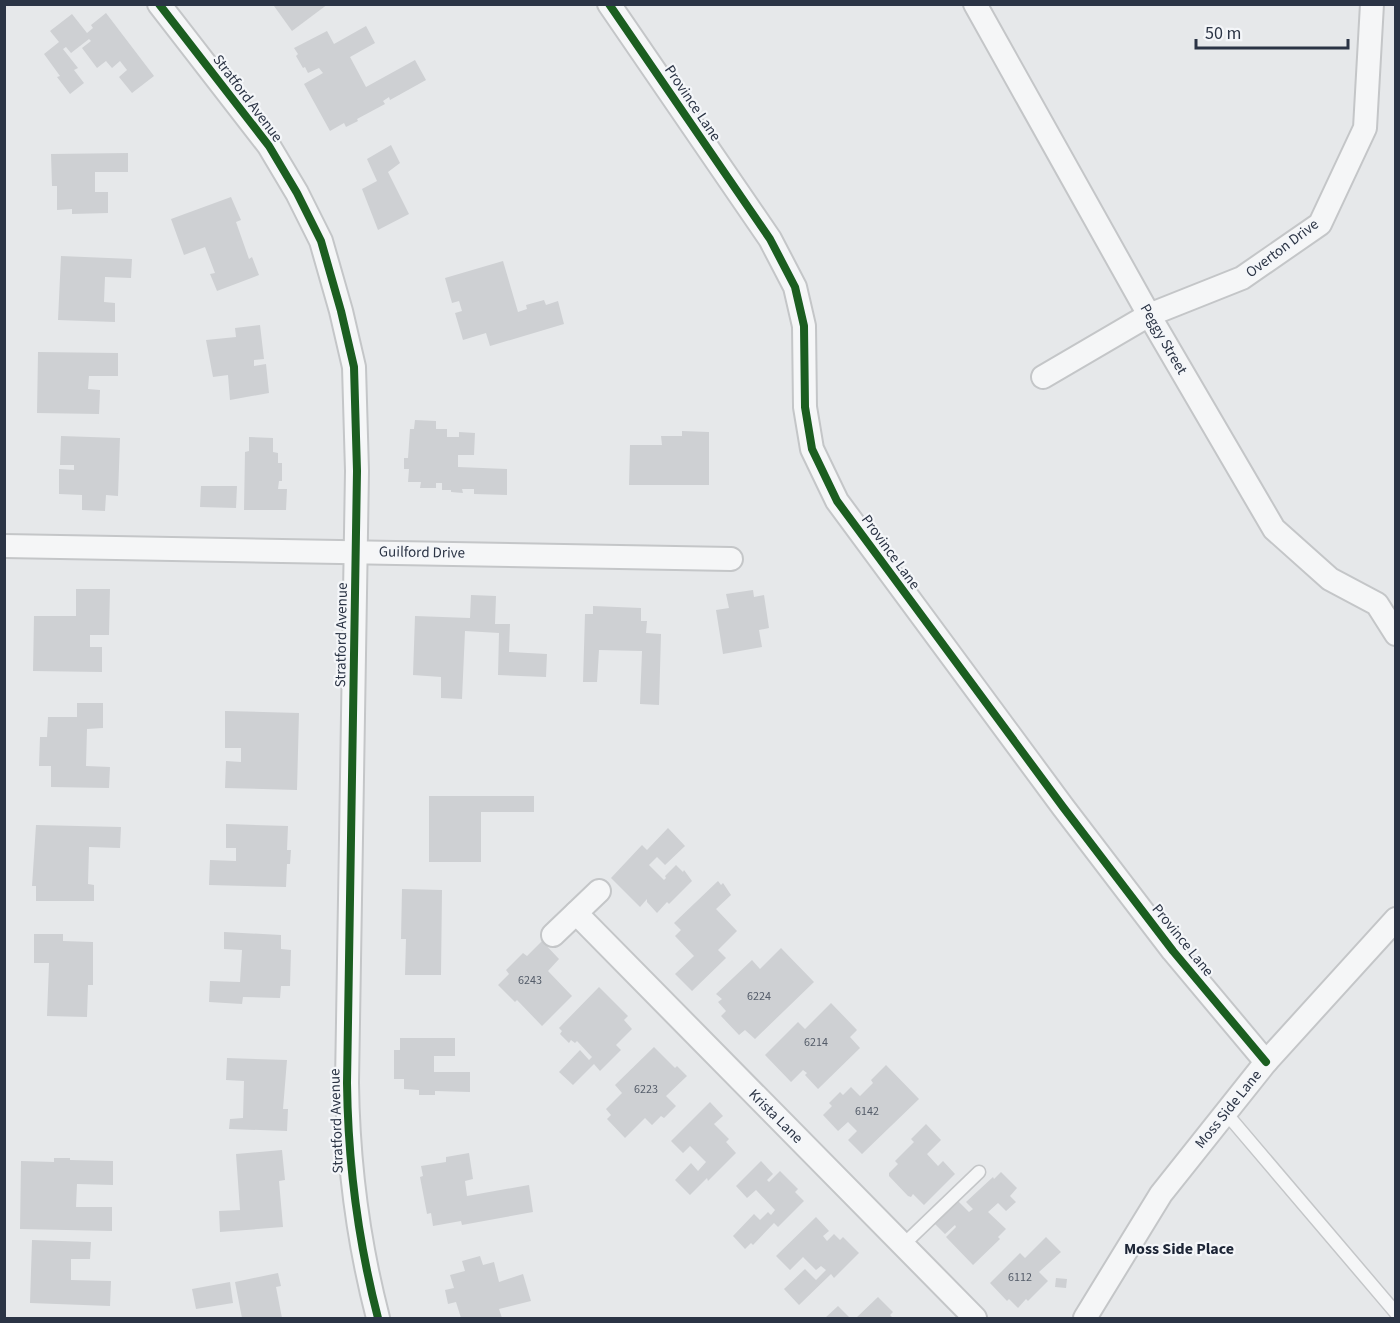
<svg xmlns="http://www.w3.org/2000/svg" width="1400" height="1323" font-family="'Source Sans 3',sans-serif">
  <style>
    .building { fill: #ced0d3 }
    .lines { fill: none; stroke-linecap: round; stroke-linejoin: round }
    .service-casing { stroke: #c4c6c8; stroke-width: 15 }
    .minor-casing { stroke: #c4c6c8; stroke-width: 26 }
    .service { stroke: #f5f6f7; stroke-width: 12 }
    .minor { stroke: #f5f6f7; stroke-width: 22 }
    .cycleway-casing { stroke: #f4f6f9; stroke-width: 11 }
    .cycleway { stroke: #1b5e20; stroke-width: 8 }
    .labels { text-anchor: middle; stroke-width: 4.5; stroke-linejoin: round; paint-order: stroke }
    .number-label { font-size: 12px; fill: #545c69 }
    .street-label { font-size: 15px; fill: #2b3445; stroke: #f4f6f9 }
    .neighbourhood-label { font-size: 16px; font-weight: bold; fill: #1d2536; stroke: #f4f6f9 }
  </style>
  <rect width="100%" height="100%" fill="#e6e8ea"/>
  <!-- building -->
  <g class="building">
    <polygon points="276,4 328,4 292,31 274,6"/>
    <polygon points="106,13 154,76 132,93 119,77 127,70 120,61 112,68 106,61 97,68 82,48 91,41 89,39 71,53 66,47 63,49 78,68 74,70 84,83 70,94 57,77 60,76 44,54 59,42 50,31 72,14 87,33 93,28 91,25"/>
    <polygon points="366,26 375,43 350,57 366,87 415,60 426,80 390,100 389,97 383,101 385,104 357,119 358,121 346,127 344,123 330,131 304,84 323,73 319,68 308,73 305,67 303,68 296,56 298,54 294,48 327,31 334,44"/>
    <polygon points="391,145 400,163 388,172 409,214 378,230 362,189 377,181 367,159"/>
    <polygon points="128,153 128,172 95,172 95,192 108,192 108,213 72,214 72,209 57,210 57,186 52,186 51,154"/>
    <polygon points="231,197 241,220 236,222 249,259 252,257 259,275 217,291 210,274 215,273 205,247 184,255 171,219"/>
    <polygon points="61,256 132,259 131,278 105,277 104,302 115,303 115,322 58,320"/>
    <polygon points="503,261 518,312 527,309 526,305 544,300 546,305 558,301 564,324 490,346 486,333 463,340 455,313 462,311 459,301 452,303 445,278"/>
    <polygon points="260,325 264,359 254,360 254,366 266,364 269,393 230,400 228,375 213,377 206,340 236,337 235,328"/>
    <polygon points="38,352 118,353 118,376 89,376 88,389 100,390 99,414 37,413"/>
    <polygon points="415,420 436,421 436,429 447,429 447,437 459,437 459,432 475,433 474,455 458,455 458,467 507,469 507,495 474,494 474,489 462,489 463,493 451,492 451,490 442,490 442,483 436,483 436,488 420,488 421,482 408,482 409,469 404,469 404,458 408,458 410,429 414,429"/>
    <polygon points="682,431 709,432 709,485 629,485 630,445 662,445 661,436 682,436"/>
    <polygon points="61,436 120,438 118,496 106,495 105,511 82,510 82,495 59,494 59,469 74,470 74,465 60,465"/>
    <polygon points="249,437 273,438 273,452 278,453 278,463 282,463 282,481 279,481 278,489 287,489 286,510 244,510 245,452 249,451"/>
    <polygon points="201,486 237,486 236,508 200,507"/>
    <polygon points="76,589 110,589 109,635 90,635 90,647 102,647 102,672 33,671 34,616 76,616"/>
    <polygon points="753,590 754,597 764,595 769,628 759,630 762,647 723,654 716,610 729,608 726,594"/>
    <polygon points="471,595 496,596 495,624 510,624 509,652 547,654 546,677 498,675 499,633 465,631 462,699 441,698 441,677 413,675 415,616 470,618"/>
    <polygon points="593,606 641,608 641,621 647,621 646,633 661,634 659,705 640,704 642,651 599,650 597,682 583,682 585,614 593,614"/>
    <polygon points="77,703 103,703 103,728 87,729 86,766 110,767 109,788 51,787 51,766 39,766 40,737 47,737 48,717 77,717"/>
    <polygon points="225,711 299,713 297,790 225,788 226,761 241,762 241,748 225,748"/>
    <polygon points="429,796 534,796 534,812 481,812 481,862 429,862"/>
    <polygon points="226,824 288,826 287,850 291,850 290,864 287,864 286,887 209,885 210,860 236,861 236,848 226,848"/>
    <polygon points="36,825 121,827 120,848 89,847 88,884 94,885 94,901 36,901 36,886 32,886"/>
    <polygon points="668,828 685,846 665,865 657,857 649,865 664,880 666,878 665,876 676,865 683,872 684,870 692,881 669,904 667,902 657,913 647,902 647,899 640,907 611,878 642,845 647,850"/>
    <polygon points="718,881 721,885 723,883 731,895 716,909 737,931 718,950 726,958 692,991 675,974 694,956 675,936 681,930 674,923"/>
    <polygon points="402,889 442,890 441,975 405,975 406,939 401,939"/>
    <polygon points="224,932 281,935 281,949 291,950 290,986 281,986 280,998 243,997 242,1004 209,1002 210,981 240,982 242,950 224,949"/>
    <polygon points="34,934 63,934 63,941 93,942 93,985 88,985 87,1017 47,1016 49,963 34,963"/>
    <polygon points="542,941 559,959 548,971 572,996 542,1026 517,1000 515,1002 498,985 509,974 506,970 523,953 527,956"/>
    <polygon points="781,948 814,982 755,1039 745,1030 739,1035 721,1016 726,1011 718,1002 722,999 716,994 752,960 760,969"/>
    <polygon points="599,987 628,1016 624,1020 632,1029 616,1045 621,1050 600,1071 594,1064 573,1085 559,1072 580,1050 589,1060 592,1057 577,1041 575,1043 571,1040 569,1043 560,1034 562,1031 559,1028"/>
    <polygon points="831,1003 857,1030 850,1037 860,1048 818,1089 805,1075 807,1073 803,1070 791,1082 765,1055 798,1022 805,1029"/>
    <polygon points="400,1038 455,1038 455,1056 434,1056 434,1072 470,1072 470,1092 435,1091 435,1095 419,1095 419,1090 404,1089 404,1079 394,1079 394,1050 400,1050"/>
    <polygon points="654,1047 675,1068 677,1066 687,1076 666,1096 676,1106 664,1118 661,1116 652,1125 645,1118 625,1138 607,1119 611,1115 606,1109 622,1093 615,1085"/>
    <polygon points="227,1058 287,1060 283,1109 288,1109 287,1131 229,1129 230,1119 243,1118 244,1081 226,1080"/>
    <polygon points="886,1065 919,1099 862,1154 848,1140 857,1131 848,1122 838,1131 823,1115 832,1106 829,1103 840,1092 843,1095 851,1087 860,1096 873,1083 871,1080"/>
    <polygon points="710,1102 723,1116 714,1124 729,1139 726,1142 736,1153 708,1181 707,1178 690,1195 675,1180 691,1163 698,1171 706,1162 690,1146 683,1153 671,1141"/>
    <polygon points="926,1124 941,1140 927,1154 938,1166 943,1161 955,1174 924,1205 913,1194 911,1197 908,1196 889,1176 889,1173 898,1164 895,1161 914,1142 911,1139"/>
    <polygon points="282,1150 285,1180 279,1181 283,1227 220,1232 219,1211 240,1210 236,1154"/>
    <polygon points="469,1153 473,1179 465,1181 467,1196 529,1185 533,1212 462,1225 461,1221 433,1226 431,1213 427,1214 420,1177 423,1176 421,1166 446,1162 446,1157"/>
    <polygon points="54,1158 70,1158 70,1160 113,1161 113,1185 77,1184 76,1207 112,1207 112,1231 20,1229 21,1161 54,1162"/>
    <polygon points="761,1161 773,1174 767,1180 769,1182 780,1171 798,1189 795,1192 804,1201 778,1227 774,1223 753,1245 751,1243 745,1249 733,1236 754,1214 760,1220 768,1212 771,1215 775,1210 756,1190 747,1198 736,1186"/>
    <polygon points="1001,1172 1017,1188 1010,1196 1016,1202 1006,1211 998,1203 988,1212 1006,1229 998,1237 1000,1239 973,1265 946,1237 956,1227 955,1225 945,1234 934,1223 957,1200 969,1212 973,1209 966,1202 993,1177 994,1179"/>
    <polygon points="816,1217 829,1231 823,1236 827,1241 834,1234 840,1240 843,1237 859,1253 834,1278 831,1274 799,1305 784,1289 805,1269 816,1280 826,1270 821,1266 816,1270 803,1257 790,1270 776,1256"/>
    <polygon points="1046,1237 1061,1252 1039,1272 1048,1281 1028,1301 1026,1299 1018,1308 1009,1299 1007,1301 990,1283 1020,1253 1025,1258"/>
    <polygon points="32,1240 91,1242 90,1259 71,1259 71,1280 111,1281 110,1306 30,1303"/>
    <polygon points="480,1256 483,1265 494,1262 499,1282 523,1274 531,1301 499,1309 502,1318 461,1318 456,1302 448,1304 445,1290 454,1288 450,1275 465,1271 462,1261"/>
    <polygon points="278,1273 281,1286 276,1287 282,1318 242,1318 235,1282"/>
    <polygon points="1056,1278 1067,1279 1066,1288 1055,1287"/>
    <polygon points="230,1282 233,1303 196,1309 192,1289"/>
    <polygon points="878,1297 893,1312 890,1315 893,1318 856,1318"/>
    <polygon points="838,1306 850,1318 825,1318"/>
  </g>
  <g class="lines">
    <!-- service casing -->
    <g class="service-casing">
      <g id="service">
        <polyline points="1225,1112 1396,1313"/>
        <polyline points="903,1245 979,1172"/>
      </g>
    </g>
    <!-- minor casing -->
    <g class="minor-casing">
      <g id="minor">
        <path d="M159,4L269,146L297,193L321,241L341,311L354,367L357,471L347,1083C348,1163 358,1241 378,1318"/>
        <polyline points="609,4 770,239 795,287 804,326 805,407 812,449 837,501 1063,807 1173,951 1266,1062"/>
        <polyline points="975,4 1149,315 1274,529 1330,579 1377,604 1396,634"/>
        <polyline points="1043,377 1149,315 1242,278 1320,224 1365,128 1372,4"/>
        <polyline points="4,546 731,559"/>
        <polyline points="576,913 975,1318"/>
        <polyline points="553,935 599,891"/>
        <polyline points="1085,1318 1161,1194 1266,1062 1396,919"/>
      </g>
    </g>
    <!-- service -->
    <use href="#service" class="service"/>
    <!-- minor -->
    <use href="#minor" class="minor"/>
    <!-- cycleway casing -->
    <g class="cycleway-casing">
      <g id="cycleway">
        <path d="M159,4L269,146L297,193L321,241L341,311L354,367L357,471L347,1083C348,1163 358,1241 378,1318"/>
        <polyline points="609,4 770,239 795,287 804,326 805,407 812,449 837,501 1063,807 1173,951 1266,1062"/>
      </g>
    </g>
    <!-- cycleway -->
    <use href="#cycleway" class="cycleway"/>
  </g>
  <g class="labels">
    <!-- number labels -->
    <g class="number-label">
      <text x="530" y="984">6243</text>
      <text x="759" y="1000">6224</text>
      <text x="816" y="1046">6214</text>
      <text x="646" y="1093">6223</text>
      <text x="867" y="1115">6142</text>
      <text x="1020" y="1281">6112</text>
    </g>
    <!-- street labels -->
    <g class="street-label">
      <text transform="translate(248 98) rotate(53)" y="5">Stratford Avenue</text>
      <text transform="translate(693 103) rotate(56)" y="5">Province Lane</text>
      <text transform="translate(1282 248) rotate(-37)" y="5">Overton Drive</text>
      <text transform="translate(1164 339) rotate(60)" y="5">Peggy Street</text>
      <text transform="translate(422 552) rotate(1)" y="5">Guilford Drive</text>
      <text transform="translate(891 552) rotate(54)" y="5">Province Lane</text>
      <text transform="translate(341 635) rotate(-89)" y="5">Stratford Avenue</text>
      <text transform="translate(1183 940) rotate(51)" y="5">Province Lane</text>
      <text transform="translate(1228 1109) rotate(-51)" y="5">Moss Side Lane</text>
      <text transform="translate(776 1116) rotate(45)" y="5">Krista Lane</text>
      <text transform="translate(336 1121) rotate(-92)" y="5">Stratford Avenue</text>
    </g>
    <!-- neighbourhood labels -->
    <g class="neighbourhood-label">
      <text x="1179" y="1254">Moss Side Place</text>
    </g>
  </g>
  <!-- border -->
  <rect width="1400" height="1323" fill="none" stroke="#2b3445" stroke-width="12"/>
  <!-- scale -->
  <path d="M1196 39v9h152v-9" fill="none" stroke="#2b3445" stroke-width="3"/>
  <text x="1205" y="39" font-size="18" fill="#2b3445" stroke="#f4f6f9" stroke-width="4.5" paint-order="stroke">50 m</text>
</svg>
